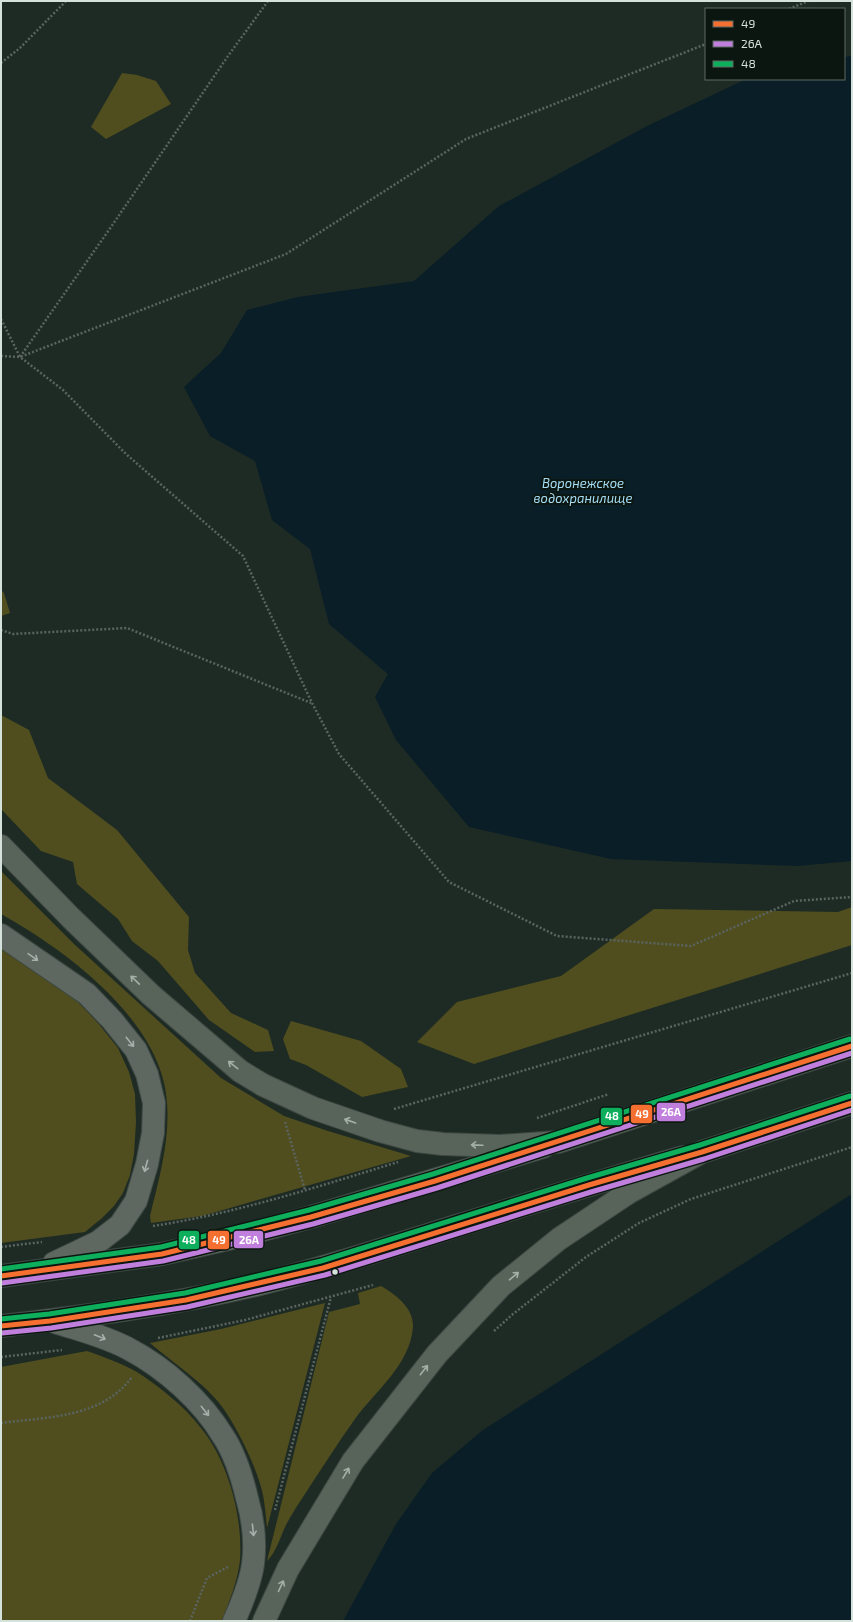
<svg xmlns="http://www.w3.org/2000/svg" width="853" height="1622" font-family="'Exo 2',sans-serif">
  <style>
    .green { fill: #504e1e }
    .water { fill: #091e26 }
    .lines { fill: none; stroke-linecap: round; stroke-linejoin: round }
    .primary-casing { stroke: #3d4843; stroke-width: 24 }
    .highway-casing { stroke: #3d4843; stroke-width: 24 }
    .path { stroke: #5a6460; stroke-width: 2.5; stroke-dasharray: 2 2; stroke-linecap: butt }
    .primary { stroke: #5e6860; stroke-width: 22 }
    .highway { stroke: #586459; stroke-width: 22 }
    .bus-1-casing { stroke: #0c1611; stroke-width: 8 }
    .bus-2-casing { stroke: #0c1611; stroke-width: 8 }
    .bus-3-casing { stroke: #0c1611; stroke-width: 8 }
    .bus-1 { stroke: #f46f30; stroke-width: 5 }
    .bus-2 { stroke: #c07fdc; stroke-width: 5 }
    .bus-3 { stroke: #0daf5c; stroke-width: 5 }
    .oneway { stroke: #a5b1aa }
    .oneway2 { stroke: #a2b0a7 }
    .bus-dot { fill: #d4e2db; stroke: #0c1611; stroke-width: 1.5 }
    .labels { text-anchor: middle; stroke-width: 4; stroke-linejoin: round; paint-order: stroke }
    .water-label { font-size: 13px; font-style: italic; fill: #a5ddf5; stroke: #0c1611 }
    .line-badge { stroke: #0c1611; stroke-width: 1.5 }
    .badge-label { font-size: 11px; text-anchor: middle; font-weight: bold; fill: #fff }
  </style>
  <rect width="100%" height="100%" fill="#1e2b25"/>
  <!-- green -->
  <g class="green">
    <polygon points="122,73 137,75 156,81 171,104 106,139 91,127"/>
    <polygon points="1,590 4,593 10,613 1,616"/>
    <polygon points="1,715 29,730 48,778 117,830 189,917 188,950 195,973 231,1013 268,1030 274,1051 255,1052 209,1020 158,961 132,941 118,919 77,884 73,862 41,851 1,809"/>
    <path d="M1,871L74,944L221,1078L284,1116L328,1131L411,1156L202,1216L151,1223L150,1216C159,1179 170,1141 167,1103C163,1022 66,950 1,914Z"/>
    <polygon points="852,907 852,945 474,1064 417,1042 457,1002 561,976 654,909 838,912"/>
    <polygon points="1,946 52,981 78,1002 98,1023 118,1048 129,1072 135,1094 136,1122 134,1154 130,1175 123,1193 114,1206 102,1218 85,1232 1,1243"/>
    <polygon points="291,1021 361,1041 401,1069 408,1087 362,1097 306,1065 290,1059 283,1039"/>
    <path d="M381,1286C395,1294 414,1308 413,1327C410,1365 376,1390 355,1419C337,1444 320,1471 303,1497C297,1506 292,1514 287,1523C281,1534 277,1552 267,1561L329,1312L360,1304L358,1293Z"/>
    <path d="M325,1303L267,1528C266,1517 265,1506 263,1495C258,1470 238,1429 223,1408C205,1383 173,1363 150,1343L221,1329Z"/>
    <path d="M87,1351C104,1357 121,1363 137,1372C160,1387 184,1406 201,1428C228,1461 243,1517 240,1560C238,1580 229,1602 222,1621H1V1367Z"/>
  </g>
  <!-- water -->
  <g class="water">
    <polygon points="852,56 852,861 797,866 611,859 469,827 396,740 375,697 388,674 329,624 310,549 272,520 255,461 210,436 184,387 221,353 247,310 298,297 414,281 499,206 647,126 742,81 749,79 844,79 844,57"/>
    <polygon points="852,1194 852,1621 343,1621 396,1524 432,1473 483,1430"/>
  </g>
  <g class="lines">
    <!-- primary casing -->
    <g class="primary-casing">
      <g id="primary">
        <polyline points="1,935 87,994 112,1020 136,1050 147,1074 154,1103 153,1133 147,1164 136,1201 120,1225 98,1242 54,1263"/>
        <polyline points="1,1276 162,1254 237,1237 311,1217 543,1147"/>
        <path d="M55,1322C79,1330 105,1336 129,1349C165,1368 202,1401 223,1436C235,1454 242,1477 247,1498C253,1519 256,1541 253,1564C251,1580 241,1606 234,1621"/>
        <path d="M1,1326C86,1316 172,1305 256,1285C324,1268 390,1247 456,1226C532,1203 607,1179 683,1157"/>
      </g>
    </g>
    <!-- highway casing -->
    <g class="highway-casing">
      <g id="highway">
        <polyline points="1,846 71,918 151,995 240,1071 263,1085 313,1108 380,1131 417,1141 443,1144 500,1146 558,1142 852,1046"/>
        <polyline points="264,1621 288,1569 353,1461 437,1354 501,1286 559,1239 628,1193 702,1152 852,1103"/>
      </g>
    </g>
    <!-- path -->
    <g class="path">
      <polyline points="789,9 808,1"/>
      <polyline points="1,63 20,48 66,1"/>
      <polyline points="1,319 20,357 63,390 126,454 243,556 312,703 339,754 449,882 557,936 691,946 794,901 852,897"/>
      <polyline points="1,356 20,357 286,254 466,139 706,44"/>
      <polyline points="20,357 111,227 228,56 268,1"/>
      <polyline points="1,630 13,634 127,628 311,703"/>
      <polyline points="394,1109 852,973"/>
      <polyline points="537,1118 609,1094"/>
      <polyline points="285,1122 305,1190"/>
      <path d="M153,1226C237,1213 317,1187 398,1162"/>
      <polyline points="1,1247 42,1242"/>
      <polyline points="494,1331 513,1314 586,1257 639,1223 691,1199 852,1147"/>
      <polyline points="158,1338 245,1320 373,1285"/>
      <polyline points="1,1357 62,1350"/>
      <path d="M1,1423C47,1417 102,1418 132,1377"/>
      <polyline points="275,1510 331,1297"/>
      <polyline points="190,1621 207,1578 228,1567"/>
    </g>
    <!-- primary -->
    <use href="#primary" class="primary"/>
    <!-- highway -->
    <use href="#highway" class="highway"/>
    <!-- bus-1 casing -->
    <g class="bus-1-casing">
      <g id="bus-1">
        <polyline points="1,1276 162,1254 311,1217 435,1181 852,1046"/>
        <polyline points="1,1326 50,1321 186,1300 323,1268 589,1185 702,1152 852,1103"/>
      </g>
    </g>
    <!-- bus-2 casing -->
    <g class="bus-2-casing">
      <g id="bus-2">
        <polyline points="2,1283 163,1261 313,1224 437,1188 852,1053"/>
        <polyline points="2,1333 51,1328 187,1307 325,1275 591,1192 704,1159 852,1110"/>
      </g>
    </g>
    <!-- bus-3 casing -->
    <g class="bus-3-casing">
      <g id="bus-3">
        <polyline points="1,1269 161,1247 309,1210 433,1174 850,1039"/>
        <polyline points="1,1319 49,1314 185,1293 321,1261 587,1178 700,1145 850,1096"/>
      </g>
    </g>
    <!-- bus-1 -->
    <use href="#bus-1" class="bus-1"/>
    <!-- bus-2 -->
    <use href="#bus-2" class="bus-2"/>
    <!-- bus-3 -->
    <use href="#bus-3" class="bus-3"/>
  </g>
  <!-- one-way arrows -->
  <defs><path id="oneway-shaft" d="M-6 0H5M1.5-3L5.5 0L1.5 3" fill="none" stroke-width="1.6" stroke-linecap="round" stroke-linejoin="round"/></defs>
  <g class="oneway">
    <use href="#oneway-shaft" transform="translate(33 957) rotate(35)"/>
    <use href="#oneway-shaft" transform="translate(130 1042) rotate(51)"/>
    <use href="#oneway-shaft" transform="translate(146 1166) rotate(105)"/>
    <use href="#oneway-shaft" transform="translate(100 1337) rotate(22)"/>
    <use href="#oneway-shaft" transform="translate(205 1411) rotate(51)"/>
    <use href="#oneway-shaft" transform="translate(253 1530) rotate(84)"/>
  </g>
  <g class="oneway2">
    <use href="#oneway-shaft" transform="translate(135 980) rotate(-136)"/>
    <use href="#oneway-shaft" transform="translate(233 1065) rotate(-142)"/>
    <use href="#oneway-shaft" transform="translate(350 1121) rotate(-161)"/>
    <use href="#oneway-shaft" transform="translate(477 1145) rotate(-178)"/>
    <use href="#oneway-shaft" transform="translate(514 1276) rotate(-40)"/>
    <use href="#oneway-shaft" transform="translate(424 1370) rotate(-52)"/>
    <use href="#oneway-shaft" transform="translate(346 1473) rotate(-59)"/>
    <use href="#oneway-shaft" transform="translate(281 1586) rotate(-65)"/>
  </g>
  <!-- markers -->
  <circle class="bus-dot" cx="335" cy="1272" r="3.5"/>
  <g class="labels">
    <!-- water labels -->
    <g class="water-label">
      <text x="583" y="488">Воронежское<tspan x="583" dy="15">водохранилище</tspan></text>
    </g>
  </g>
  <g class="line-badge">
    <rect x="656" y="1102" width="30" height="20" rx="4" fill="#c07fdc"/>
    <rect x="630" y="1104" width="23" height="20" rx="4" fill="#f46f30"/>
    <rect x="600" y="1107" width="23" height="19" rx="4" fill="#0daf5c"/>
    <rect x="233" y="1230" width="31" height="19" rx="4" fill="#c07fdc"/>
    <rect x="207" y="1230" width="23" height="20" rx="4" fill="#f46f30"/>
    <rect x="178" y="1230" width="22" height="20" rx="4" fill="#0daf5c"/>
  </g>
  <g class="badge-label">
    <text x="671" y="1116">26А</text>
    <text x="642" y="1118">49</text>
    <text x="612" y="1120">48</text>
    <text x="249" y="1244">26А</text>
    <text x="219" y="1244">49</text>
    <text x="189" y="1244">48</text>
  </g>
  <!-- border -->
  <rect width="853" height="1622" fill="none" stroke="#d4e2db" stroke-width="4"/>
  <!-- legend -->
  <rect x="705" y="8" width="140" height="72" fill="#0c1611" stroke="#5c6862"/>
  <rect x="713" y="21" width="20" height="6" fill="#f46f30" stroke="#5c6862"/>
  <text x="741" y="28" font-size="12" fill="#d4e2db">49</text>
  <rect x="713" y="41" width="20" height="6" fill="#c07fdc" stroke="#5c6862"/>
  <text x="741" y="48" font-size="12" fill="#d4e2db">26А</text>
  <rect x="713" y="61" width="20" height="6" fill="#0daf5c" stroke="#5c6862"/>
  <text x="741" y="68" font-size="12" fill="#d4e2db">48</text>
</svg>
